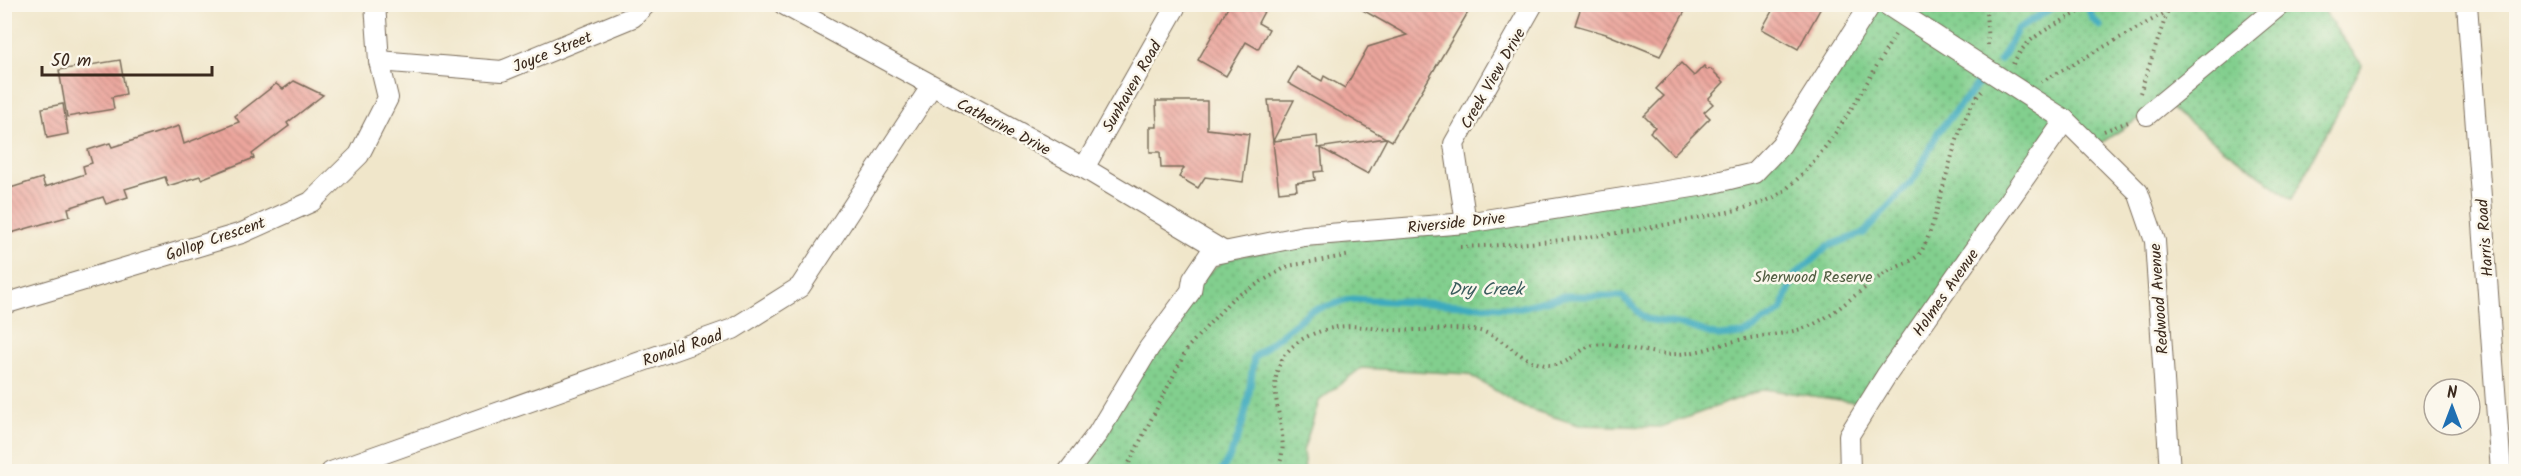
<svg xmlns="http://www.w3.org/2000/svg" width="2521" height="476" font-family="Kalam,sans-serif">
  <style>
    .park { fill: url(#park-dots); stroke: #5e7c56; stroke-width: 1.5 }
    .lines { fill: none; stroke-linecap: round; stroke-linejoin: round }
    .stream { stroke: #3eaabe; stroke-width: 7 }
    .building { fill: url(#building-back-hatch) }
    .street-casing { stroke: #7a6c5a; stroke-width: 22 }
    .path { stroke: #7a6c5a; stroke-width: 4; stroke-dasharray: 1.5 4.5; stroke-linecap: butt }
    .street { stroke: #fff; stroke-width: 20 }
    .labels { text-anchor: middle; stroke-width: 5; stroke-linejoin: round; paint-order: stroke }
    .street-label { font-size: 16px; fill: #3b2a1e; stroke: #fbf7ec }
    .park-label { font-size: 16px; fill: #505c40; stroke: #fbf7ec }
    .water-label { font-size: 18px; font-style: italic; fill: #3c5d5e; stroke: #fbf7ec }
  </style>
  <defs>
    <pattern id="park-dots" width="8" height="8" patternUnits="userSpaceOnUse" patternTransform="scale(1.5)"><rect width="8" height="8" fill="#82cf8e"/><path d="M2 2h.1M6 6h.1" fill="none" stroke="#6ca873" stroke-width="1.8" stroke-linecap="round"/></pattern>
    <pattern id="building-back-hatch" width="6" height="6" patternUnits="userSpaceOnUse" patternTransform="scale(1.5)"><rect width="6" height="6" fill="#eca69d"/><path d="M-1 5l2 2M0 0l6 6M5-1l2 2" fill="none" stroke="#c0877f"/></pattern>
  </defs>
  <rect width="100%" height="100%" fill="#fbf7ec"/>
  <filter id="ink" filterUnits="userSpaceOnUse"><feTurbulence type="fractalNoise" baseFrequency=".0167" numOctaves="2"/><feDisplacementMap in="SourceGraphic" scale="12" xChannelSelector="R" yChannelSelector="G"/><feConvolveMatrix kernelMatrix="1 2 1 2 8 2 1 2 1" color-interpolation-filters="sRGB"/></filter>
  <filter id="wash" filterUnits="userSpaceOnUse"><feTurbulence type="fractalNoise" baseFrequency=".008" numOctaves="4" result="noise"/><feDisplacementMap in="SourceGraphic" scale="24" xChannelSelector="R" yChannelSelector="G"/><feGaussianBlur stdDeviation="1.35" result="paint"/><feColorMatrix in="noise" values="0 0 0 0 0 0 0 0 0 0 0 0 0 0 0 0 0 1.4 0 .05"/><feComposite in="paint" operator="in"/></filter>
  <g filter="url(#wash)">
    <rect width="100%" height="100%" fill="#f0e6ca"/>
    <!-- park -->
    <polygon class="park" points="1871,5 2319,5 2362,65 2292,199 2163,103 2093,148 2066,121 1868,404 1764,389 1661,427 1579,425 1523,407 1468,374 1361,368 1319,401 1303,451 1305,471 1067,472 1199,282 1227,258 1754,173"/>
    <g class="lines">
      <!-- stream -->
      <g class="stream">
        <polyline points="2087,4 2092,18 2100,26"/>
        <polyline points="2000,60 2018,29 2058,4"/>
        <path d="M1221,472C1244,436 1249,398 1254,357L1310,311L1352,299L1518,308L1564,296H1622L1646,319L1684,325L1718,336L1744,334L1781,311L1794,276L1828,246L1864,233L1916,176L1938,132L1978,84"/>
      </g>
    </g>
    <g id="blocks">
      <!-- building -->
      <g class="building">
        <polygon points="1230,4 1268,4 1258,23 1269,29 1258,49 1246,42 1226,76 1198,60"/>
        <polygon points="1352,4 1473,4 1392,141 1387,138 1368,174 1321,148 1323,171 1314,172 1315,180 1296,183 1297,190 1279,192 1268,100 1294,100 1273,141 1317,136 1318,148 1386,138 1288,83 1297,67 1322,81 1324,76 1345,88 1368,47 1407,35"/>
        <polygon points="1582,4 1689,4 1660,56 1606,34 1575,25"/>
        <polygon points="1776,4 1823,4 1798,49 1762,29"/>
        <polygon points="120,60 126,94 112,97 114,109 67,117 59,70"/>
        <polygon points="1681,63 1694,76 1704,66 1707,70 1711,69 1724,82 1708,99 1713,104 1704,112 1710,118 1673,155 1650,132 1655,127 1644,116 1664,96 1656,89"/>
        <polygon points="294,81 323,95 287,123 289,126 252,154 254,158 201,179 200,176 168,186 165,177 125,189 128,197 106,204 103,197 68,208 70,216 4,235 4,190 42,178 45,187 85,174 83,166 92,163 88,150 110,143 112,147 179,126 184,144 239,122 235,116 276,84 283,89"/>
        <polygon points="1156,101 1207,101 1207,129 1249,134 1243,182 1205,177 1198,188 1179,177 1184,168 1161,168 1160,152 1150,152 1150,127 1157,127"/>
        <polygon points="63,104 68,134 47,138 42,108"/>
      </g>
    </g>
  </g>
  <g filter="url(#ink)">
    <use href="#blocks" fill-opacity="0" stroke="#7a6c5a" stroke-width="1.5"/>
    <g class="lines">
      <!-- street casing -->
      <g class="street-casing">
        <g id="street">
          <polyline points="783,4 1084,168 1223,251"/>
          <polyline points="1886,4 2065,120 2138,192 2155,241 2170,472"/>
          <polyline points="2467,4 2501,472"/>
          <polyline points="379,61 502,71 633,17 646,4"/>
          <polyline points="2147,115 2281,4"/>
          <polyline points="1084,168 1177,4"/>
          <polyline points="1466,223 1454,144 1533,4"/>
          <polyline points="4,304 242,233 311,202 359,155 388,98 379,61 375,4"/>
          <polyline points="331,472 733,329 800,287 931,87"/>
          <polyline points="1068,472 1098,433 1149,348 1191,291 1193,279 1209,255 1304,236 1466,223 1705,185 1754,173 1781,145 1871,4"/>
          <polyline points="1850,472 1849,435 1886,376 2065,120"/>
        </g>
      </g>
      <!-- path -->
      <g class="path">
        <polyline points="1988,45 1986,11 1989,4"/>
        <path d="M2013,64C2025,40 2040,33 2062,21C2073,15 2080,10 2093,9L2095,4"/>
        <polyline points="2041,82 2168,11"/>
        <polyline points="2140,93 2168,10 2174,4"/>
        <polyline points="2104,131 2128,122"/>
        <path d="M1460,247C1542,244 1623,235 1703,217C1727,212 1766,206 1785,190C1833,150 1863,87 1895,35"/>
        <polyline points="1122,472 1127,467 1188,347 1232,299 1288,266 1351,255"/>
        <path d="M1276,472C1298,433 1255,387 1289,350C1300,337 1321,330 1337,327C1357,324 1377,330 1396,330C1418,331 1462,327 1480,331C1508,338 1523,368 1556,365C1570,363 1581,347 1594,345C1623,341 1648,356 1677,354C1700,353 1718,345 1739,340C1763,335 1789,335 1812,325C1839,312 1862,287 1889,271C1897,266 1907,264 1915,258C1937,245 1949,125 1982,91"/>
      </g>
      <!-- street -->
      <use href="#street" class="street"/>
    </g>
  </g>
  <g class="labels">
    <!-- street labels -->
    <g class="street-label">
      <text transform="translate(552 51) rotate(-22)" y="6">Joyce Street</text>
      <text transform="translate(1492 78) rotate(-60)" y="6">Creek View Drive</text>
      <text transform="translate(1131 86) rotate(-60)" y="6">Sunhaven Road</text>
      <text transform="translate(1004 126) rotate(28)" y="6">Catherine Drive</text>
      <text transform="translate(1456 222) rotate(-6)" y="6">Riverside Drive</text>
      <text transform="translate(215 238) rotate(-19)" y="6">Gollop Crescent</text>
      <text transform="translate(2484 238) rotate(-94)" y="6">Harris Road</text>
      <text transform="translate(1945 292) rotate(-55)" y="6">Holmes Avenue</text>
      <text transform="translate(2158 299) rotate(-94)" y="6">Redwood Avenue</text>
      <text transform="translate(682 347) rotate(-19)" y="6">Ronald Road</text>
    </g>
    <!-- park labels -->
    <g class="park-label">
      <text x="1813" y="282">Sherwood Reserve</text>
    </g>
    <!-- water labels -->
    <g class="water-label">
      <text x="1486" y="295">Dry Creek</text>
    </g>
  </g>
  <!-- margin -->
  <rect width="2521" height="476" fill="none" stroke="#fbf7ec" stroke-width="24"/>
  <!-- north arrow -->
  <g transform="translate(2452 407)"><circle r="28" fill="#fbf7ec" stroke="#aea59a" stroke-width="1.5"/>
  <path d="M0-4.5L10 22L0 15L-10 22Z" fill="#1f6fb2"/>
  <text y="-9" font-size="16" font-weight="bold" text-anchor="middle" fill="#3b2a1e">N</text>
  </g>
  <!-- scale -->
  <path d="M42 66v9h170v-9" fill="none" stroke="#3b2a1e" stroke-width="3"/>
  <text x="51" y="66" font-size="18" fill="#3b2a1e" stroke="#fbf7ec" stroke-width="4.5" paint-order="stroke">50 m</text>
</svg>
